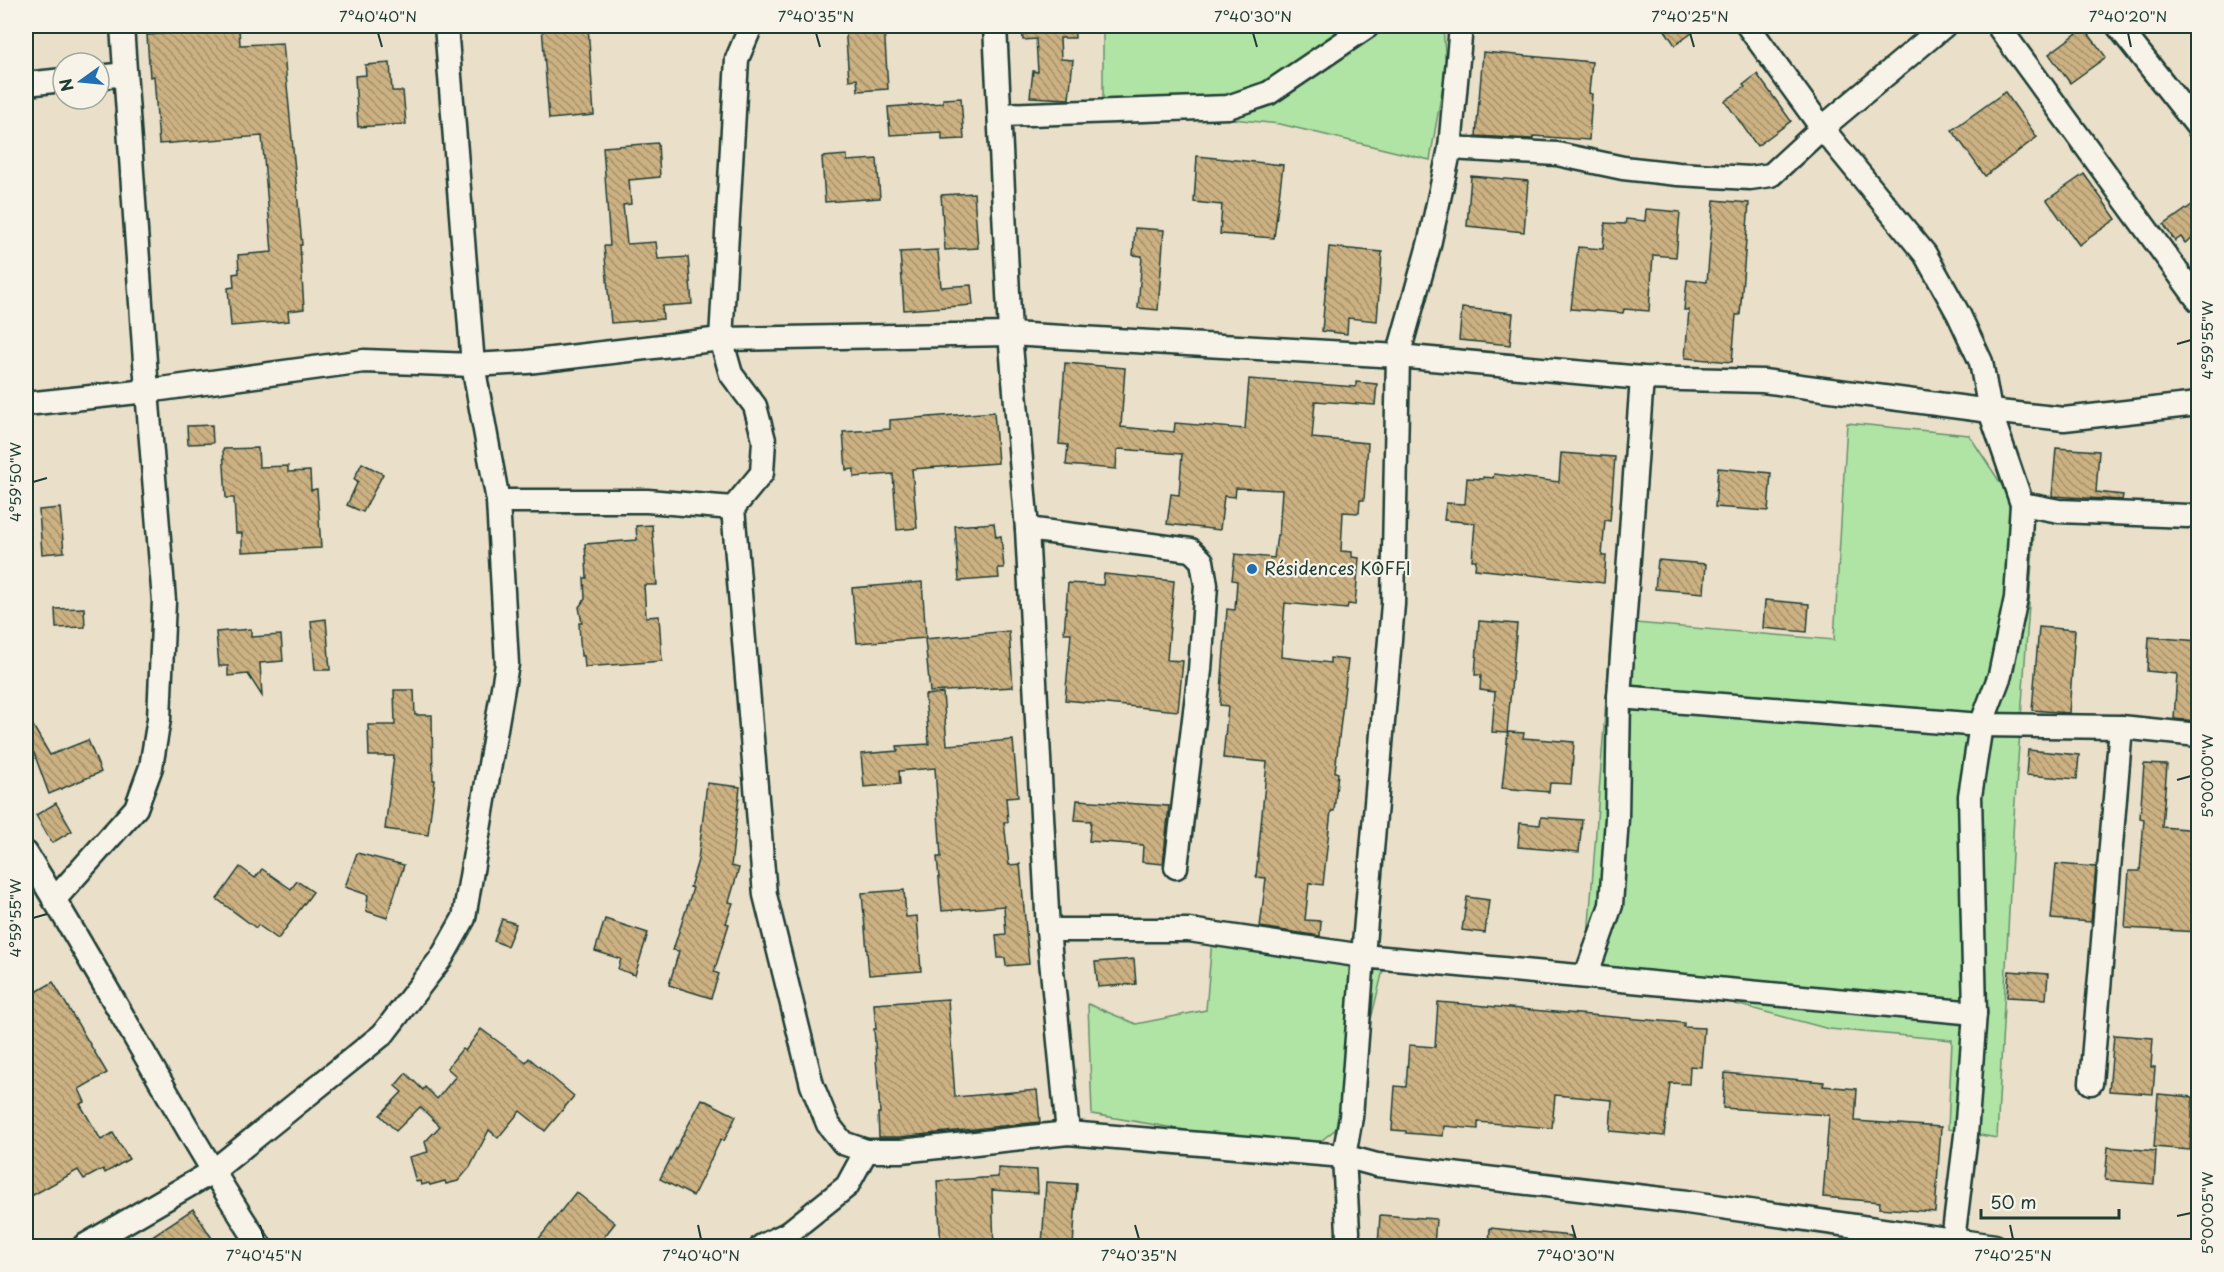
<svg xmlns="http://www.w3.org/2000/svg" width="2224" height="1272" font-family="'Playpen Sans',sans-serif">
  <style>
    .green { fill: #afe4a5; stroke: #67906c; stroke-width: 1.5 }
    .building { fill: url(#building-back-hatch); stroke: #1f3d34; stroke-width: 1.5 }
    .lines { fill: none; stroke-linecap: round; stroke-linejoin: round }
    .minor-casing { stroke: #1f3d34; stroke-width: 27 }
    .minor { stroke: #f7f3e8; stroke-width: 22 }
    .ticks { fill: none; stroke: #1f3d34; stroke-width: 2 }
    .poi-dot { fill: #1f6fb2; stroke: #f7f3e8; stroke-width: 2 }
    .labels { text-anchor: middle; stroke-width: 4.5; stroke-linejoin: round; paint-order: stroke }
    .poi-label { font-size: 18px; fill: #1f3d34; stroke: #f7f3e8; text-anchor: start }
    .neatline { fill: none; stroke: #1f3d34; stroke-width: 2 }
    .ticks-label { font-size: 15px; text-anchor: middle; fill: #1f3d34 }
  </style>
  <defs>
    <pattern id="building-back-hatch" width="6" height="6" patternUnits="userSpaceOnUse" patternTransform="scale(1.5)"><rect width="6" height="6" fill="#ccb182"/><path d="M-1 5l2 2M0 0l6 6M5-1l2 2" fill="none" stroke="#a5916b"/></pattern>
  </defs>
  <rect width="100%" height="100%" fill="#eadfc9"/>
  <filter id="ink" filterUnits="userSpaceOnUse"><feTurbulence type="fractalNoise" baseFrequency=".0167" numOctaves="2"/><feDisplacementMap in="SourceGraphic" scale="12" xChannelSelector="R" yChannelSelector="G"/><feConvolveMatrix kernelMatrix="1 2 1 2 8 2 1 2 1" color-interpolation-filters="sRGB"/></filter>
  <g filter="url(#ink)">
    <!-- green -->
    <g class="green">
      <polygon points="1074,26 1443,26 1446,67 1430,160 1280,124 1103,105 1103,33 1075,31"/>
      <polygon points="1847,423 1969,435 2034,534 2014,816 1997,1138 1948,1129 1952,1040 1829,1029 1676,988 1585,977 1612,621 1834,640"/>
      <polygon points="1212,940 1386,958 1346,1121 1308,1151 1092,1114 1088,1004 1136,1024 1206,1010"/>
    </g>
    <!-- building -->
    <g class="building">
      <polygon points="542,26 588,26 594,115 549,119"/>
      <polygon points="845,26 884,26 888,89 858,91 857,79 849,80"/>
      <polygon points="1022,26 1074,26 1075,38 1060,38 1061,59 1073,60 1069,99 1030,97 1033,71 1038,72 1036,39 1023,40"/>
      <polygon points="1662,26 1702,26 1675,45"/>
      <polygon points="239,28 240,45 283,43 302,245 300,245 304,309 288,311 289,321 231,326 228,288 234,287 233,274 239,273 238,255 272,252 262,136 159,144 154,76 150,77 147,35"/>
      <polygon points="2084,28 2106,57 2070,83 2049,54"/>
      <polygon points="1483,52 1592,62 1589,93 1592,94 1589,140 1533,136 1533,139 1476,136"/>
      <polygon points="390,63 392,91 403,91 406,124 358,127 355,76 366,75 365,65"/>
      <polygon points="1757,74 1791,121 1757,146 1725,101 1745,87 1743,85"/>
      <polygon points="2005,92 2037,137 1985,176 1952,130"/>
      <polygon points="961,98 964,139 942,140 942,132 890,135 888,107 943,103 943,99"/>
      <polygon points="658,143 660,177 629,180 631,204 623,205 627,244 656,242 658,259 688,257 692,304 662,306 663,319 611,323 604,246 610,246 603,147"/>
      <polygon points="847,155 847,161 877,159 880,198 825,202 822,157"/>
      <polygon points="1197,156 1283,165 1274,238 1220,234 1222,205 1194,202"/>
      <polygon points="2084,174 2116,219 2079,245 2047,200"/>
      <polygon points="1471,176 1528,181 1524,232 1467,226"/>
      <polygon points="974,193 978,248 945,250 941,195"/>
      <polygon points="1714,200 1749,203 1740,315 1736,315 1732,362 1685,358 1689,310 1684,310 1687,280 1707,282"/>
      <polygon points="2199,200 2199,233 2185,243 2181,237 2175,241 2164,225"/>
      <polygon points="1646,209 1680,212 1676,257 1653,255 1649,311 1624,309 1623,313 1571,309 1578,247 1603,249 1605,223 1625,224 1626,219 1645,221"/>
      <polygon points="1135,228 1164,230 1158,310 1138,308 1142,256 1133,255"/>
      <polygon points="1329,247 1382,252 1377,321 1348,318 1347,334 1322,331"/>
      <polygon points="938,250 941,287 971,285 973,305 904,310 900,252"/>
      <polygon points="1462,308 1513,313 1510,345 1459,340"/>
      <polygon points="1065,363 1125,368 1121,427 1174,432 1175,423 1245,429 1249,379 1356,387 1356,382 1377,384 1375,405 1315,401 1312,438 1368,443 1364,500 1360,500 1359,513 1343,512 1341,551 1352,552 1352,557 1359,558 1355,605 1348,604 1347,609 1285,603 1281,657 1330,663 1330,658 1348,660 1335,772 1338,773 1334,811 1331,811 1323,885 1309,883 1305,920 1321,921 1320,936 1260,927 1266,878 1256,877 1267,762 1223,758 1228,706 1220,705 1227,609 1235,610 1237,581 1232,580 1235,554 1274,558 1277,535 1279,535 1282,490 1236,488 1235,497 1224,496 1220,530 1167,524 1171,494 1179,495 1182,454 1119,449 1117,450 1116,469 1066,465 1068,445 1059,444"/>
      <polygon points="994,412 998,463 912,469 917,528 897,530 893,474 854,477 854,469 846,470 843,432 890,429 890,420"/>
      <polygon points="212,425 213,443 188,444 187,426"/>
      <polygon points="258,448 259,467 288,466 288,472 310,471 311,490 317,489 321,548 242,552 242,533 236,533 234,498 226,498 223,449"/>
      <polygon points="2056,448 2099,451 2096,492 2123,495 2122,500 2052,496"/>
      <polygon points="1561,453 1615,457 1610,521 1605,520 1602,556 1606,556 1604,583 1475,569 1476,560 1472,560 1475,523 1444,520 1446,503 1465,504 1467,478 1483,479 1483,477 1493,478 1494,474 1559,482"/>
      <polygon points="362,463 383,474 363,512 347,505 358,481 354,479"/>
      <polygon points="1718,468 1771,473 1768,511 1715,507"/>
      <polygon points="60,508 64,552 42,554 39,510"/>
      <polygon points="994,523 996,537 1001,536 1004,568 998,568 999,578 959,581 955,526"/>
      <polygon points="652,525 657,585 644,585 646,617 659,616 662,661 585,667 584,656 581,656 579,623 582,623 579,607 585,599 584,578 587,578 585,544 637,540 636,526"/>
      <polygon points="1658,560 1706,564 1704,593 1655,589"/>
      <polygon points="1104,574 1174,581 1167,660 1183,661 1178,711 1065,700 1071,633 1064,633 1068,583 1103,585"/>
      <polygon points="922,582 926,638 857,643 852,588"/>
      <polygon points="1765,600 1809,604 1807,632 1763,628"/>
      <polygon points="84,608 85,627 56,628 55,609"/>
      <polygon points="326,619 330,670 315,670 311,621"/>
      <polygon points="1479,621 1517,624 1507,733 1492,732 1495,692 1480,690 1481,675 1475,675"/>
      <polygon points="2039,627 2075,630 2069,713 2032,710"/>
      <polygon points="251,629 251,637 281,635 283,661 260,663 262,696 248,674 228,676 228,666 219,666 216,632"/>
      <polygon points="1009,631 1013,687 930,692 925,639"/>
      <polygon points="2149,637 2199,641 2198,721 2174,719 2177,674 2147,671"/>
      <polygon points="394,690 414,690 415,715 432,715 433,780 435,780 428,835 385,829 394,756 369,756 368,725 395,725"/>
      <polygon points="943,693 947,745 1013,740 1018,797 1006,798 1008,822 1004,822 1009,865 1020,864 1029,964 1006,966 1005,958 998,958 996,935 1006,934 1004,906 942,911 937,857 941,857 935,768 899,771 900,784 864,787 861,754 898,751 897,746 929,744 925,695"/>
      <polygon points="26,714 50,755 88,740 101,772 49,794 34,753 26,758"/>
      <polygon points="1508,732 1524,733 1523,738 1574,742 1571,784 1550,783 1549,792 1502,788"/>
      <polygon points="2028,750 2079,755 2077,779 2026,775"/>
      <polygon points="2144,764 2167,765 2162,827 2199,830 2199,932 2125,928 2129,871 2140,871 2144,819 2140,818"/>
      <polygon points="707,783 740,787 731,866 739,868 729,902 733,903 726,923 729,924 714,972 719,974 711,998 669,985 679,951 673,950 693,888 690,887 698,860"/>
      <polygon points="1077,800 1169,806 1163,864 1142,862 1143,845 1089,841 1091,821 1075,820"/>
      <polygon points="56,803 72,831 52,843 36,815"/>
      <polygon points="1541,817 1582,820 1579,852 1518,847 1520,823 1540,825"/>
      <polygon points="357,853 404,865 387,918 366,911 368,895 345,887"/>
      <polygon points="2056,864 2096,867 2091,922 2051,919"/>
      <polygon points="240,867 255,878 262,869 291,889 297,881 313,892 278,939 258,925 256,928 217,899"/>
      <polygon points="904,890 906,917 917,916 921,971 869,975 862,893"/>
      <polygon points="1467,897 1489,900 1485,933 1462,930"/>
      <polygon points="502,919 516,924 507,946 494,941"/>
      <polygon points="605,919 648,933 635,975 618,969 621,959 595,951"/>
      <polygon points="1134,959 1136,984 1098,987 1095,962"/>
      <polygon points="2009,971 2048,974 2046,999 2007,997"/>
      <polygon points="53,982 107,1073 79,1089 85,1102 80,1104 101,1140 113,1133 129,1159 105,1173 103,1169 84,1179 78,1170 26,1199 26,998"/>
      <polygon points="948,999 955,1097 1037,1090 1040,1122 900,1137 879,1137 878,1113 880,1113 874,1029 876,1029 874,1004"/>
      <polygon points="1438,1002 1684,1023 1684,1027 1704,1028 1701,1067 1690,1066 1689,1084 1670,1083 1664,1136 1610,1131 1612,1100 1555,1095 1552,1128 1478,1122 1478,1129 1444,1126 1443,1136 1406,1133 1406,1131 1392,1130 1395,1086 1406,1087 1409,1045 1435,1047"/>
      <polygon points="481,1029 526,1062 529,1058 574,1096 545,1131 520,1111 498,1138 489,1130 470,1167 458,1181 446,1184 445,1181 430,1185 429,1183 421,1185 420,1181 416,1182 409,1157 428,1152 425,1142 440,1126 420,1107 396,1131 380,1115 402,1092 395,1086 406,1073 423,1090 425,1087 437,1099 456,1076 447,1068 462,1049 465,1051"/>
      <polygon points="2114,1035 2153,1038 2151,1067 2155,1067 2153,1094 2109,1091"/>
      <polygon points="1725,1073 1824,1082 1823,1086 1857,1089 1855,1121 1941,1127 1935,1212 1879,1208 1880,1202 1823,1197 1829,1115 1723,1108"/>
      <polygon points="2158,1094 2193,1097 2190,1150 2154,1147"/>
      <polygon points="702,1099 736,1116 724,1141 721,1139 693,1196 660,1179"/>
      <polygon points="2108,1147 2156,1151 2154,1184 2105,1180"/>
      <polygon points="998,1168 1037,1170 1038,1193 992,1190 994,1246 941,1246 937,1181 998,1177"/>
      <polygon points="1046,1182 1077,1184 1073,1246 1042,1246"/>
      <polygon points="576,1192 615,1223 597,1246 533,1246"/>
      <polygon points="193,1209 217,1246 137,1246"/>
      <polygon points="1380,1215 1436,1219 1434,1246 1378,1246"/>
      <polygon points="1490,1228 1572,1236 1572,1246 1489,1246"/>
    </g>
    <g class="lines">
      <!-- minor casing -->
      <g class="minor-casing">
        <g id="minor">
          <polyline points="751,26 737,59 721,339 731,374 755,406 764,440 762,473 733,508 765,895 812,1085 828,1124 843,1143 866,1151 901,1151 1068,1133 1344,1156 1377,1165 1687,1202 1953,1240 1952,1246"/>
          <polyline points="995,26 1010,334 1027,529 1048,930 1068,1133"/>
          <polyline points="1998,26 2198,300"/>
          <polyline points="2118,26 2198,127"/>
          <polyline points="99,77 125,74"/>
          <polyline points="26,84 63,80"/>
          <polyline points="1000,115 1228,107 1269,93 1368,26"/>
          <polyline points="1450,148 1557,154 1623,168 1678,174 1750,178 1771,175 1822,128 1944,26"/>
          <polyline points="26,404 147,391 364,361 473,365 527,362 721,339 1010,334 1398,356 1642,378 1763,381 1990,411 1981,362 1959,315 1925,254 1822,128 1748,26"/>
          <polyline points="498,501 647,501 733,508"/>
          <polyline points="2022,504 2059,511 2188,516"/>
          <polyline points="1027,529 1191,550 1202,561 1206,585 1200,670 1176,867"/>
          <polyline points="1619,697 1981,725 2121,727 2198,735"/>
          <path d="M26,853C107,983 177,1118 260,1246"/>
          <polyline points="54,900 136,808 151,767 159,719 164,601 147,391 122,26"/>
          <polyline points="1048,930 1189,930 1363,956 1393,604 1398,356 1429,245 1450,148 1461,26"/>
          <polyline points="1586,976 1611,905 1617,818 1619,697 1642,378"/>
          <polyline points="1975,1013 1966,1135 1953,1240 1995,1246"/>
          <polyline points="2091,1083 2121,727"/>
          <polyline points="84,1246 212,1172 383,1034 442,957 464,918 507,664 498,501 473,365 446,26"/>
          <polyline points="762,1246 787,1234 847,1186 866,1151"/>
          <polyline points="1347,1246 1348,1232 1344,1156 1351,1117 1363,956 1975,1013 1970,796 1981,725 2000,675 2016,598 2022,504 1990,411 2064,419 2198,404"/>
        </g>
      </g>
      <!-- minor -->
      <use href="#minor" class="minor"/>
    </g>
  </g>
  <!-- ticks -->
  <path class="ticks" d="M378,33L382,47M816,33L820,47M1253,33L1257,47M1690,33L1694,47M2128,33L2131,47M2177,344L2191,340M33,482L47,478M2177,780L2191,776M33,918L47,914M2177,1216L2191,1213M260,1225L264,1239M698,1225L701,1239M1135,1225L1139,1239M1572,1225L1576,1239M2010,1225L2013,1239"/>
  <!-- markers -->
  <circle class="poi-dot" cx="1252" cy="569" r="6"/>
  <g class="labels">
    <!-- poi labels -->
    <g class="poi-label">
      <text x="1264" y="575">Résidences KOFFI</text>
    </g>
  </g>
  <!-- margin -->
  <rect width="2224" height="1272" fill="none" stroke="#f7f3e8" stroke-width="66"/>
  <!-- north arrow -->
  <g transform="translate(81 81) rotate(255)"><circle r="28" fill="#f7f3e8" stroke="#a1aaa0" stroke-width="1.5"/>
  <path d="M0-4.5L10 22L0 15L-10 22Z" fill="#1f6fb2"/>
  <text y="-9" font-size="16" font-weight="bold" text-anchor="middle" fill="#1f3d34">N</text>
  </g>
  <!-- scale -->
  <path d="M1981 1209v9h138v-9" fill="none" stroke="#1f3d34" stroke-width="3"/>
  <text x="1990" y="1209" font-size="18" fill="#1f3d34" stroke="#f7f3e8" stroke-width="4.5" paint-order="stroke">50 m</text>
  <rect x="33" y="33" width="2158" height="1206" class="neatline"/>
  <g class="ticks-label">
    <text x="378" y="22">7°40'40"N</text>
    <text x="816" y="22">7°40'35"N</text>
    <text x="1253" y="22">7°40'30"N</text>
    <text x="1690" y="22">7°40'25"N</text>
    <text x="2128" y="22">7°40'20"N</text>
    <text transform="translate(2208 340) rotate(-90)" y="5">4°59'55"W</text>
    <text transform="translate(16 482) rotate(-90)" y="5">4°59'50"W</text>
    <text transform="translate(2208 776) rotate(-90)" y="5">5°00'00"W</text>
    <text transform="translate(16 918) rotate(-90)" y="5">4°59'55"W</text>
    <text transform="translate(2208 1213) rotate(-90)" y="5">5°00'05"W</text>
    <text x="264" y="1261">7°40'45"N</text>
    <text x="701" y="1261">7°40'40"N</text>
    <text x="1139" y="1261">7°40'35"N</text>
    <text x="1576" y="1261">7°40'30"N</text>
    <text x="2013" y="1261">7°40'25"N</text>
  </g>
</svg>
